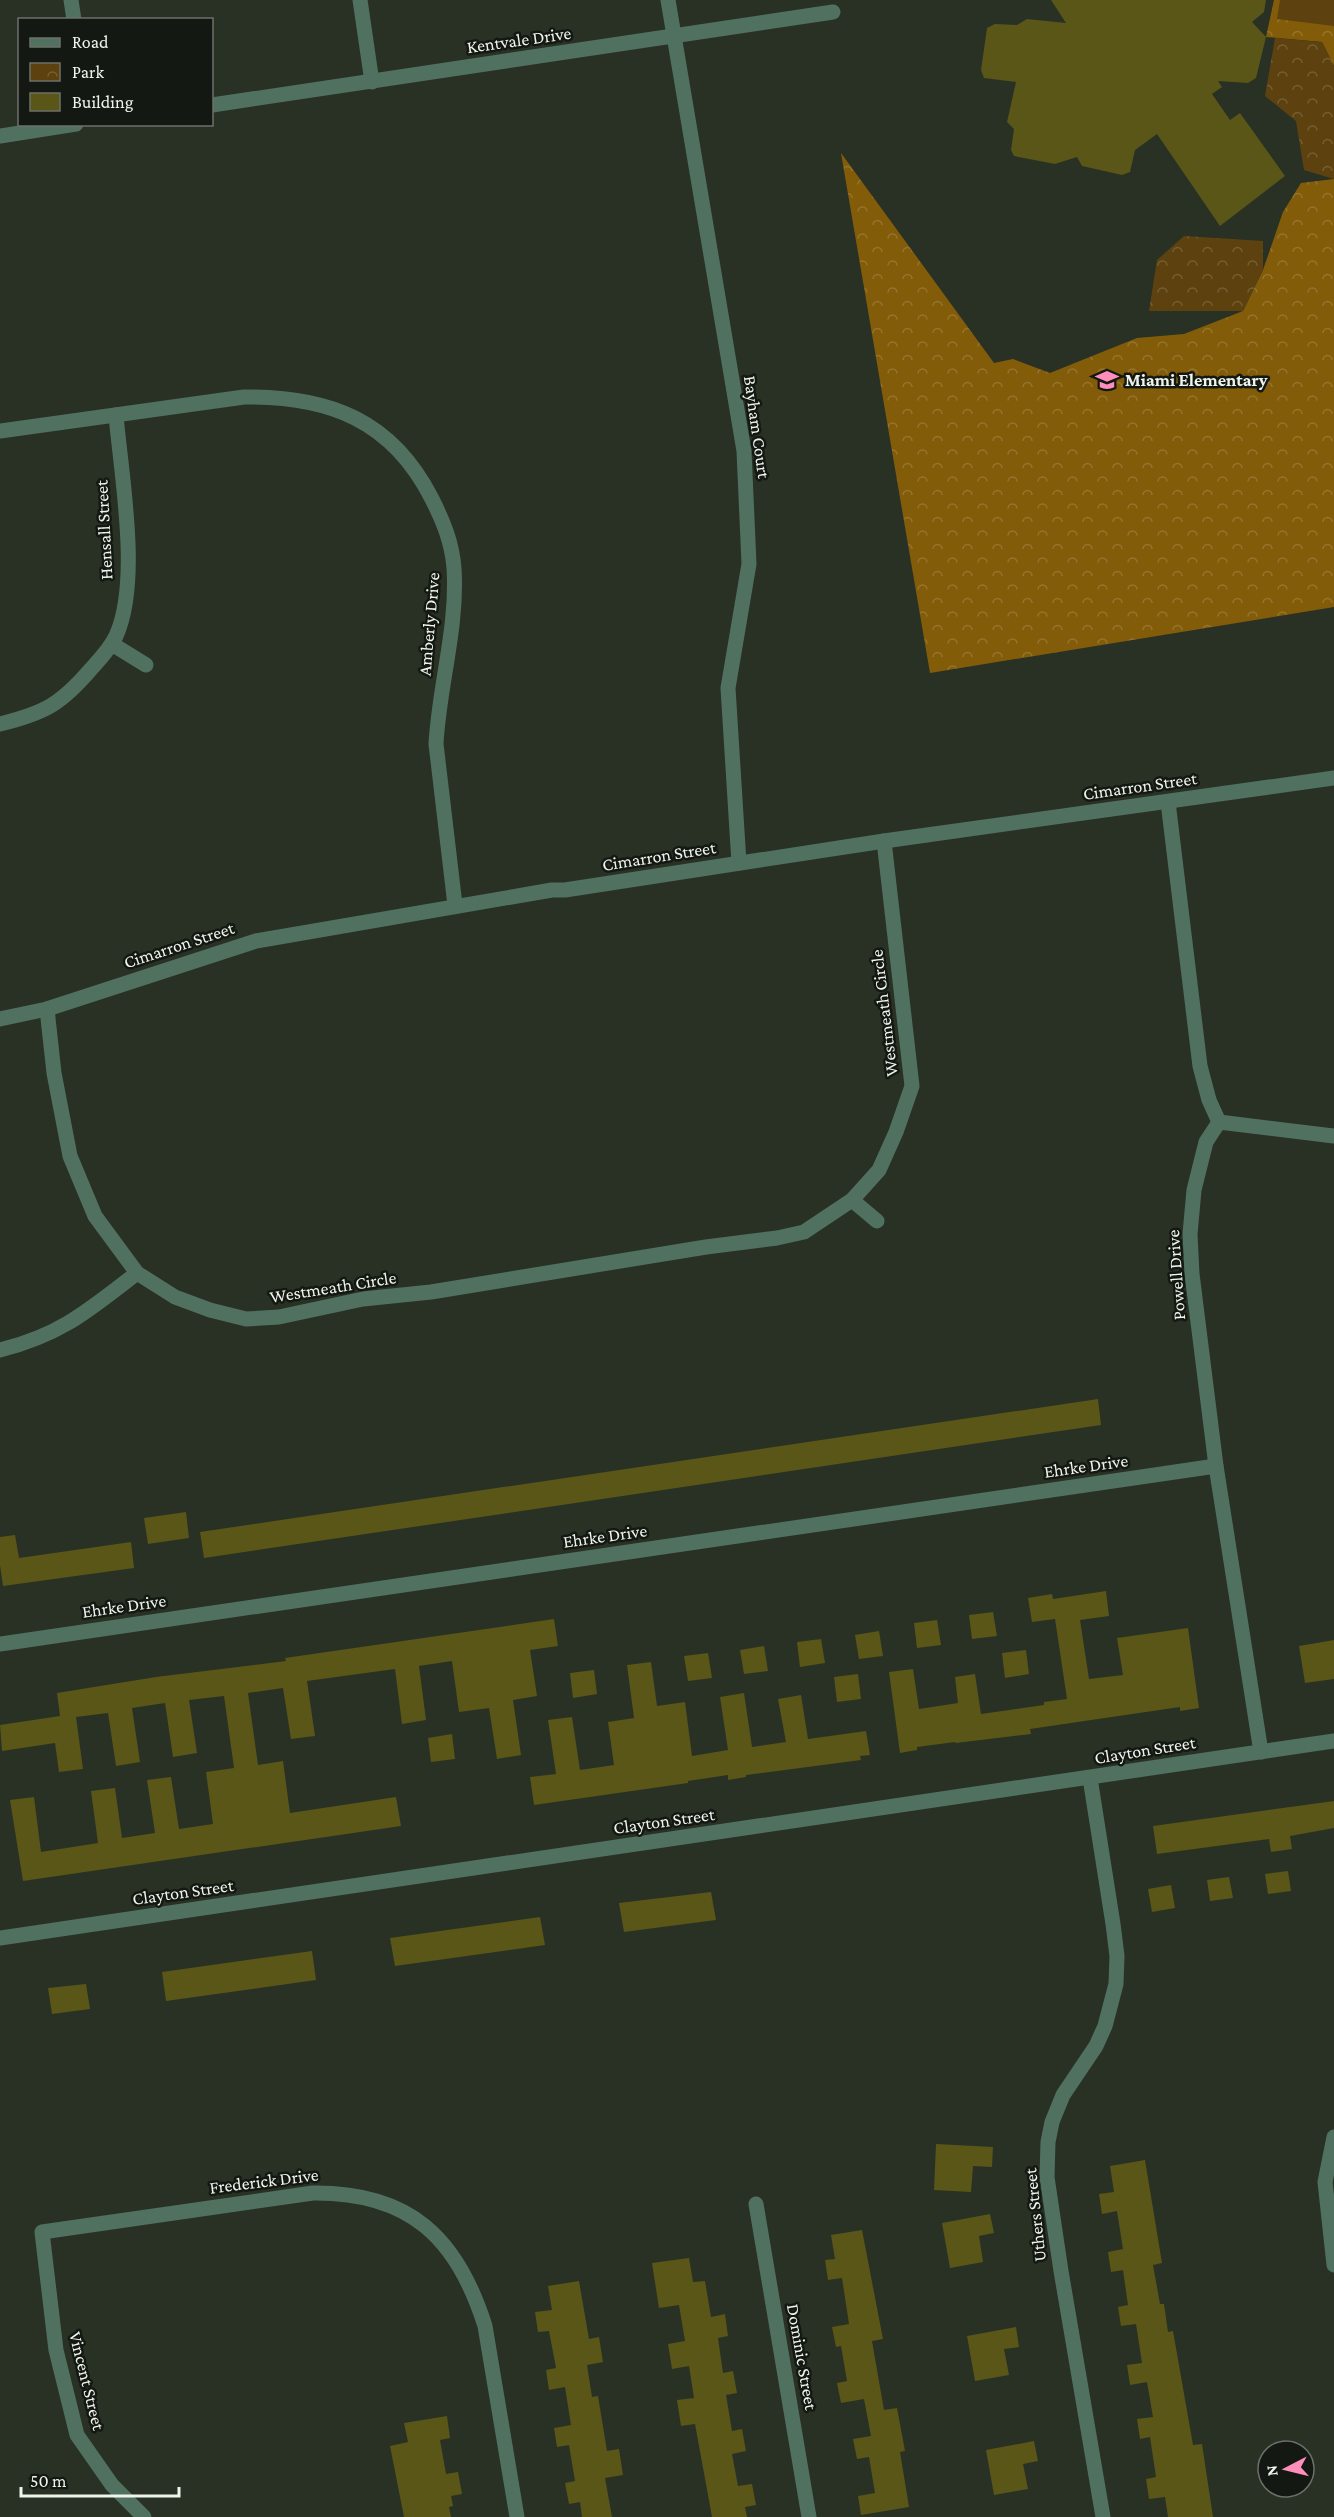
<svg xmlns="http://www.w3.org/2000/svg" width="1334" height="2517" font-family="'Crimson Pro',serif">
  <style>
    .forest { fill: url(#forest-crowns) }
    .park { fill: url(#park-crowns) }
    .garden { fill: #5d420f }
    .building { fill: #595618 }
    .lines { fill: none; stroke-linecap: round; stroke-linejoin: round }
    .street { stroke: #517160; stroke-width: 15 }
    .labels { text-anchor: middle; stroke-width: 5; stroke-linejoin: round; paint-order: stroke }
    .street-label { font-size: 18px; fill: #eff5ec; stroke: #141812 }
    .poi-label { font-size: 18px; font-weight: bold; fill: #eff5ec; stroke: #141812; text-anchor: start }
  </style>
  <defs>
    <pattern id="forest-crowns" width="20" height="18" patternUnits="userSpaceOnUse" patternTransform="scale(1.5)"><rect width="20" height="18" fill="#835c0a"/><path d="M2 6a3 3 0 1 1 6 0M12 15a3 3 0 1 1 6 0" fill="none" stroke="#95742e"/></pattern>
    <pattern id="park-crowns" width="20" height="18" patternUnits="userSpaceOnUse" patternTransform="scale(1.5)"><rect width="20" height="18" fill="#5d420f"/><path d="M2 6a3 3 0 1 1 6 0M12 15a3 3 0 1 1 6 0" fill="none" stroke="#755e32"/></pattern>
  </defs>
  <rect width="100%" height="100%" fill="#293124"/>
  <!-- forest -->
  <g class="forest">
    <polygon points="1274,0 1334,0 1334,66 1322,42 1266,37"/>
    <polygon points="841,153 994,363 1013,359 1050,373 1137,338 1184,334 1243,311 1263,270 1283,212 1301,183 1334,179 1334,607 930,673"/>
  </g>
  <!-- park -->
  <g class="park">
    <polygon points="1275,38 1322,42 1334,66 1334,179 1304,170 1296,121 1265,96"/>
    <polygon points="1184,236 1263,241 1263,270 1243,311 1149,311 1157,260"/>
  </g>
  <!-- garden -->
  <polygon class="garden" points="1280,0 1334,0 1334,26 1277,19"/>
  <!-- building -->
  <g class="building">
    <polygon points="1051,0 1266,0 1264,12 1252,22 1266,37 1256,78 1248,83 1218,81 1222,87 1212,94 1230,120 1240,113 1285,176 1220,226 1157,134 1135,150 1130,172 1122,175 1082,166 1077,157 1055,164 1014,156 1011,150 1014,129 1007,122 1016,82 984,78 981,70 987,28 995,24 1017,25 1027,19 1066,23"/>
    <polygon points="1098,1399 1101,1425 204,1558 200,1532"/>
    <polygon points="186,1512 189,1538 148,1544 144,1518"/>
    <polygon points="15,1535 19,1558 131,1542 134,1568 3,1586 0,1565 0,1537"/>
    <polygon points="1106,1591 1109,1616 1080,1620 1089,1679 1123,1675 1117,1638 1188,1628 1199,1708 1180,1711 1180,1707 1030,1729 1031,1734 956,1743 955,1742 917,1747 917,1750 900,1753 889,1672 913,1669 919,1709 958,1703 955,1677 975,1674 981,1714 1044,1705 1044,1702 1067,1699 1055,1619 1032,1622 1028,1598 1052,1594 1053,1599"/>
    <polygon points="993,1612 997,1636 972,1639 969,1615"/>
    <polygon points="554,1619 558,1646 530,1650 537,1696 513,1700 521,1755 497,1759 489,1708 459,1712 452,1661 419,1666 426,1720 402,1724 395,1669 307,1681 315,1736 291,1739 283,1688 248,1693 258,1765 283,1761 290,1813 396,1797 401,1826 23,1881 10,1800 34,1797 41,1852 98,1843 91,1791 115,1788 122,1838 155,1833 147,1780 171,1777 179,1829 213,1824 206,1772 234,1768 224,1696 189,1700 197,1753 173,1757 165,1703 132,1708 140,1762 116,1766 108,1713 76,1717 83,1769 59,1772 55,1743 2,1751 0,1725 60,1716 57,1693 156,1677 286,1661 285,1658"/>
    <polygon points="937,1620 941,1645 917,1648 914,1623"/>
    <polygon points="879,1631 883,1656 859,1659 855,1635"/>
    <polygon points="821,1639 825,1663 800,1667 797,1642"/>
    <polygon points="1334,1640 1334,1679 1305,1683 1299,1646"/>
    <polygon points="764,1646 768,1671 744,1674 740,1650"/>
    <polygon points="1026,1650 1029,1674 1005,1678 1002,1653"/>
    <polygon points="708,1653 712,1678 688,1681 684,1656"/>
    <polygon points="651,1662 657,1706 685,1702 692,1756 728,1750 720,1697 744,1693 752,1747 786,1742 778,1699 801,1695 808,1739 866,1731 870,1755 860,1756 861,1760 746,1775 746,1777 728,1780 728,1775 688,1781 688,1783 534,1805 530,1777 556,1774 548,1720 572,1717 580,1770 614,1765 608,1722 634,1718 627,1665"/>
    <polygon points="594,1670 597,1694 573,1698 570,1673"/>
    <polygon points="858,1674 861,1699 837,1702 834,1677"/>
    <polygon points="452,1734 455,1759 431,1762 428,1738"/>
    <polygon points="1334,1801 1334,1828 1290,1836 1292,1849 1271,1852 1269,1839 1157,1854 1153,1826"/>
    <polygon points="1288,1871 1291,1891 1268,1894 1265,1874"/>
    <polygon points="1229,1877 1233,1898 1210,1901 1207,1880"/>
    <polygon points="1171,1885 1175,1908 1152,1912 1148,1889"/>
    <polygon points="711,1892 716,1920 624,1932 619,1903"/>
    <polygon points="540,1917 545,1945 395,1966 390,1938"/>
    <polygon points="312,1951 316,1980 166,2001 162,1972"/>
    <polygon points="86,1984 90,2009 52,2014 48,1988"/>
    <polygon points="936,2144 993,2147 992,2167 973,2166 971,2192 934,2190"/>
    <polygon points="1145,2160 1162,2263 1153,2265 1160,2304 1164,2304 1168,2332 1173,2331 1193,2445 1202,2444 1213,2517 1168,2517 1165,2497 1149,2499 1146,2479 1156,2477 1150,2437 1140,2439 1137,2419 1153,2417 1147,2382 1130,2385 1127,2365 1142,2363 1136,2324 1121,2326 1118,2307 1128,2305 1123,2270 1111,2272 1108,2252 1123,2249 1117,2211 1102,2214 1099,2194 1114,2192 1110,2166"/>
    <polygon points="990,2214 994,2233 979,2236 983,2262 950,2268 942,2223"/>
    <polygon points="862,2230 883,2339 872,2341 884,2410 897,2408 905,2451 900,2452 909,2507 861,2515 858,2496 875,2493 869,2457 857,2459 853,2439 871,2436 864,2399 841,2403 837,2383 847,2381 841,2346 836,2347 832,2327 849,2324 842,2278 828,2280 825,2260 835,2259 831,2235"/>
    <polygon points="689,2258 693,2282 705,2281 711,2317 725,2314 728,2336 718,2338 723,2373 733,2371 737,2393 726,2395 732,2431 742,2429 746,2451 732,2454 738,2486 752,2484 756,2505 745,2507 747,2517 712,2517 695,2424 681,2426 677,2400 694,2398 689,2366 672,2369 668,2344 685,2341 679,2305 659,2308 652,2263"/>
    <polygon points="579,2281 589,2339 599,2337 603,2362 587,2365 592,2397 598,2396 607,2451 619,2449 623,2475 605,2478 612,2517 582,2517 580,2502 569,2504 565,2483 575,2481 569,2445 557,2447 554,2428 571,2425 565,2387 549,2390 546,2370 556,2368 549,2331 538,2332 535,2312 552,2310 548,2286"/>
    <polygon points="1016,2327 1019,2347 1004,2349 1009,2375 975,2381 967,2336"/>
    <polygon points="447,2416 450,2438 440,2440 446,2474 458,2472 462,2494 451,2496 453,2506 449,2507 451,2517 404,2517 390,2446 408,2442 404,2423"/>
    <polygon points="1034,2441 1038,2461 1023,2464 1028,2489 994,2495 986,2450"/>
  </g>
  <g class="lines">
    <!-- street -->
    <g class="street">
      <polyline points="71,0 74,20"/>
      <polyline points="360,0 372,82"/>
      <polyline points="668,0 744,451 749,564 728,688 739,863"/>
      <polyline points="212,105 833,12"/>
      <polyline points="0,136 76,124"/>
      <path d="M0,431L244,397C329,396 392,420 432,499C443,521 452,542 454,568C458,627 439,686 436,744L455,905"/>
      <polyline points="112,644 146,665"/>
      <path d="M0,724C45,713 61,704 91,669C100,659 110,649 116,636C141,581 121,475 116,415"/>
      <polyline points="1168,802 1200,1066 1209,1100 1219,1122 1206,1142 1194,1190 1190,1234 1192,1274 1216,1466 1261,1752"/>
      <polyline points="47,1009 54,1073 70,1156 95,1216 137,1273 175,1297 210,1310 246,1319 279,1317 363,1299 431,1292 706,1247 777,1238 804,1232 852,1200"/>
      <polyline points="0,1019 47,1009 256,941 552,890 565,890 884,841 1334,778"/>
      <polyline points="1219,1122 1334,1136"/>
      <polyline points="877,1221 852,1200 879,1170 896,1132 912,1086 884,841"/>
      <path d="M0,1350C61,1335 89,1310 137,1273"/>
      <polyline points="0,1644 1216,1466"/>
      <polyline points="1090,1778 1113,1924 1117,1956 1116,1984 1105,2026 1096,2046 1063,2095 1052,2122 1048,2142 1047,2177 1061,2271 1103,2517"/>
      <polyline points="0,1938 1334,1741"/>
      <polyline points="1334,2137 1325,2182 1334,2265"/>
      <polyline points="756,2204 809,2517"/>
      <path d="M144,2517L112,2485L77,2435L56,2350L42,2232L313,2193C409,2192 457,2237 485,2326L517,2517"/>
    </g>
  </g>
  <!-- icons -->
  <defs>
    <g id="school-bare" transform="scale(1.8)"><path d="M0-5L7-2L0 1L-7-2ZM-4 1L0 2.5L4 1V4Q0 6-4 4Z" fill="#ff8eba" stroke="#141812" stroke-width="2.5" paint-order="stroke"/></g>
  </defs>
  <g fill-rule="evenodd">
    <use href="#school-bare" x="1107" y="380"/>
  </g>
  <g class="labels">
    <!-- street labels -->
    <g class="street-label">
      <text transform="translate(519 40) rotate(-8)" y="6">Kentvale Drive</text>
      <text transform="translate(757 427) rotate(82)" y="6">Bayham Court</text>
      <text transform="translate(104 530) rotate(-93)" y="6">Hensall Street</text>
      <text transform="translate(429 624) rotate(-85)" y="6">Amberly Drive</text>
      <text transform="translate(1140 786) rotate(-8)" y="6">Cimarron Street</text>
      <text transform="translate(659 856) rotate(-9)" y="6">Cimarron Street</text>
      <text transform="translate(179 945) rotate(-18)" y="6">Cimarron Street</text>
      <text transform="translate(884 1013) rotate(-97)" y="6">Westmeath Circle</text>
      <text transform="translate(1176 1275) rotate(-94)" y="6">Powell Drive</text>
      <text transform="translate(333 1287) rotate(-9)" y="6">Westmeath Circle</text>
      <text transform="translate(1086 1466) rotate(-8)" y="6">Ehrke Drive</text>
      <text transform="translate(605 1536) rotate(-8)" y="6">Ehrke Drive</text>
      <text transform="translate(124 1606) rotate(-8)" y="6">Ehrke Drive</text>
      <text transform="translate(1145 1750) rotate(-9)" y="6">Clayton Street</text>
      <text transform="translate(664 1821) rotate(-8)" y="6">Clayton Street</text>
      <text transform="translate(183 1892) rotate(-8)" y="6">Clayton Street</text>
      <text transform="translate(264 2181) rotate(-7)" y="6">Frederick Drive</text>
      <text transform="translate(1035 2215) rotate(-96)" y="6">Uthers Street</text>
      <text transform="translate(802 2357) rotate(80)" y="6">Dominic Street</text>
      <text transform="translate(87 2381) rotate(76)" y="6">Vincent Street</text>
    </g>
    <!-- poi labels -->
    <g class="poi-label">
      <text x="1125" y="386">Miami Elementary</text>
    </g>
  </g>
  <!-- legend -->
  <rect x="18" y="18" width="195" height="108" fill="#141812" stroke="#6c7069" stroke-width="1.5"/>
  <rect x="30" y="38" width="30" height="9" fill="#517160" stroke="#6c7069" stroke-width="1.5"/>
  <text x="72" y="48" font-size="18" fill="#eff5ec">Road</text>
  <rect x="30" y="63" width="30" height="18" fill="url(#park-crowns)" stroke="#6c7069" stroke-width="1.5"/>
  <text x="72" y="78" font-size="18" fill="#eff5ec">Park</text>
  <rect x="30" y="93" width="30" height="18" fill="#595618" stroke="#6c7069" stroke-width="1.5"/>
  <text x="72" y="108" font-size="18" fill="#eff5ec">Building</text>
  <!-- north arrow -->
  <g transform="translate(1286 2469) rotate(263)"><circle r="28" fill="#141812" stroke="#6c7069" stroke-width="1.5"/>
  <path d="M0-4.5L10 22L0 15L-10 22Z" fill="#ff8eba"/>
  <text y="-9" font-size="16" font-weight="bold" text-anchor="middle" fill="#eff5ec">N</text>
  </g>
  <!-- scale -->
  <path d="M21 2487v9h158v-9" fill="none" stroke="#eff5ec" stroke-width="3"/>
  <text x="30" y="2487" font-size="18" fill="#eff5ec" stroke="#141812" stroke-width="4.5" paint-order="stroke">50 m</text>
</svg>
